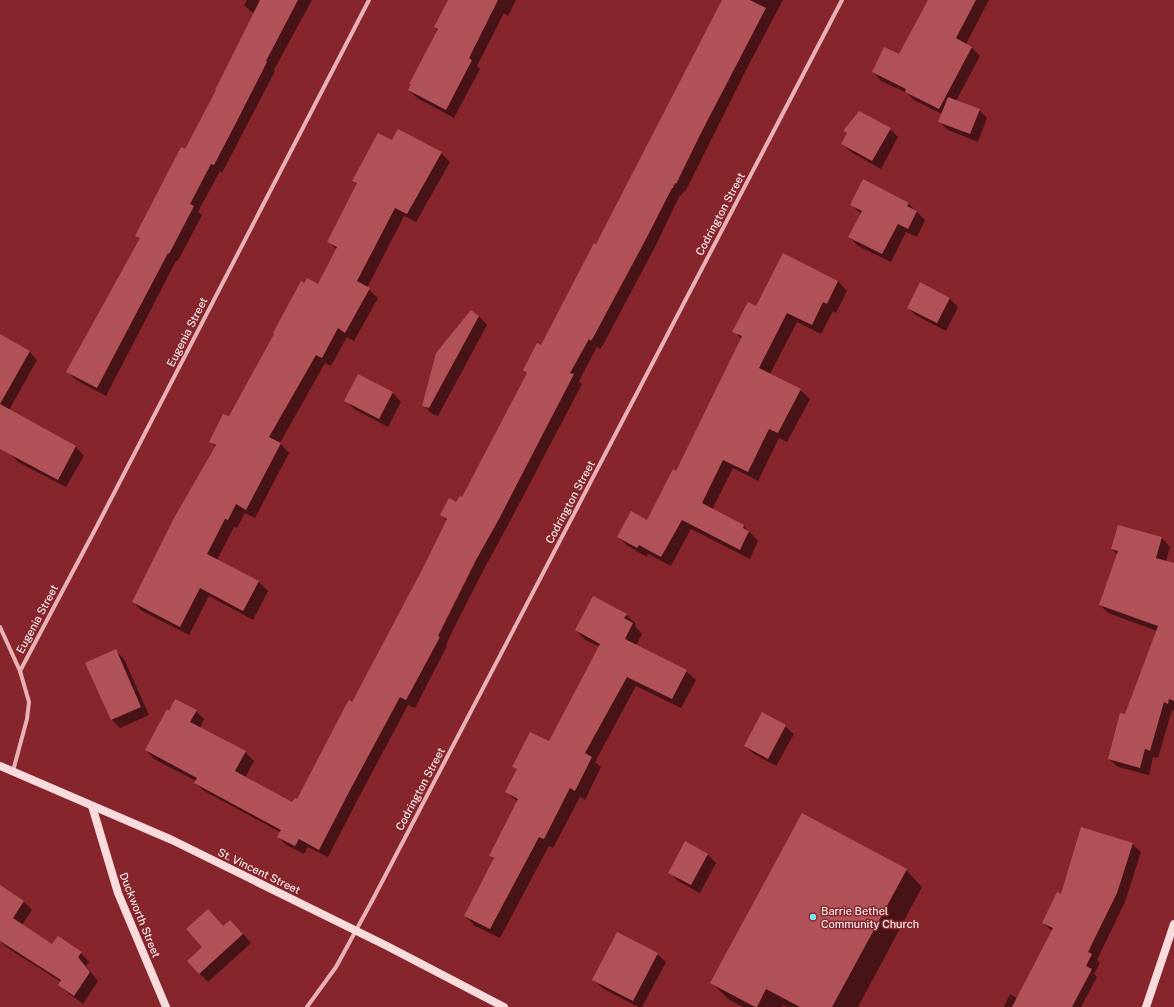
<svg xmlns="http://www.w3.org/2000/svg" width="1174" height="1007" font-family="'Public Sans',sans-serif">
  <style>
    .shadow { fill: #0007 }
    .building { fill: #b15259 }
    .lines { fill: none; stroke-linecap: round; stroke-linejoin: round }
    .street { stroke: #e9b1b5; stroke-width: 4 }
    .secondary { stroke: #f7dbdd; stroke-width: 8 }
    .poi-dot { fill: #75e8f2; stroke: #87252c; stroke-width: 1.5 }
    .labels { text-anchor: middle; stroke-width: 3; stroke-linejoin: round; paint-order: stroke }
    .street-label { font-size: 11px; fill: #fff; stroke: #87252c }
    .poi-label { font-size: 11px; fill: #fff; stroke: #87252c; text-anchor: start }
  </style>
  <rect width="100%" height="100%" fill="#87252c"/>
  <!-- shadow -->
  <g class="shadow">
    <polygon points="247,0 312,0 274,70 275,71 222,173 220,171 198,212 202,215 178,261 176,261 106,396 76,380 68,372 140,239 137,236 186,151 254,14 244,5"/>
    <polygon points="449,0 516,0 508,16 504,13 477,66 480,69 454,118 417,98 409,90 412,85 410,83 438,31 435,27"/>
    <polygon points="723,0 783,0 747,68 685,192 684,191 681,196 680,195 655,247 603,345 600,349 597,347 579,381 582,384 507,527 484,569 454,628 446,645 447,646 415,708 408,705 358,799 328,857 308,847 304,854 286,845 278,836 280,832 204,791 195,783 196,781 154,759 146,750 170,712 196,711 204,719 200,728 245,752 254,761 245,778 293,803 298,800 352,703 425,567 447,521 441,515 462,498 528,374 524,370 541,346 597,245"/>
    <polygon points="929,0 989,0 966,44 972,48 980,56 956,101 979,110 987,118 978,142 948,130 939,121 942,114 914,100 907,93 881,81 873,72 900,56"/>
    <polygon points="890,129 898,137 881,169 851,152 842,144 848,134 844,131"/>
    <polygon points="393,142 441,153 450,162 416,222 404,216 367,288 378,298 354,341 347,337 331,366 325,363 280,443 289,453 255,518 245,513 237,528 234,527 217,560 259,582 268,591 253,620 209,596 189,635 142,611 133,602 216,447 211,442 229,418 305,284 318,285 337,250 329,242 357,184 354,181"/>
    <polygon points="863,181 909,204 925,220 917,237 906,232 891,262 858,246 850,237 861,214 851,204"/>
    <polygon points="784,254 838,281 847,291 836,313 833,311 821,334 797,322 770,374 800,390 810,399 787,442 779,438 758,481 733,468 712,510 744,526 758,541 750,559 691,529 671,566 648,554 647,557 628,546 618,537 648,522 677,472 741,339 734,331 757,308"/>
    <polygon points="949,298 958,307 946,331 917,316 908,308"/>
    <polygon points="479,316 487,325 438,416 432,414 423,405"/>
    <polygon points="0,335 29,351 37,360 9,410 76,447 84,456 66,487 18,462 10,453 0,431"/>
    <polygon points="359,375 393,393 401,402 388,427 354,409 346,401"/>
    <polygon points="1162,538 1170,547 1166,561 1174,564 1174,711 1172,710 1158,758 1153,757 1149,775 1118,767 1109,759 1157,631 1108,613 1100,605 1118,555 1112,549"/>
    <polygon points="626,615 636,624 635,626 642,634 636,646 686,671 696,680 681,708 636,686 595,762 601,767 585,800 580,797 553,848 549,846 500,938 475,926 465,916 494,860 490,856 518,802 507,792 518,770 514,766 549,743 600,647 585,640 576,630"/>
    <polygon points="115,650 124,659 149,715 120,728 112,720"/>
    <polygon points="785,726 794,734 776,766 754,754 745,746"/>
    <polygon points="685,843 708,855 716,863 700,893 678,881 670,873"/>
    <polygon points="1132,844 1141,852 1125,902 1097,960 1100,963 1094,974 1097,977 1081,1007 1004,1007 1010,994 1018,999 1052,931 1043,923 1062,895"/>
    <polygon points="906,870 922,887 858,1007 787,1007 783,1005 782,1007 743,1007 728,999 712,983"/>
    <polygon points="0,886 24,902 32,910 22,925 52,946 58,937 81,953 89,962 86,966 98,981 83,1004 68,993 59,985 61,982 6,947 0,941"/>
    <polygon points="224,927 239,929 251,943 208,982 199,973"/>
    <polygon points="657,954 666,962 642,1007 638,1007 602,988 594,980"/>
  </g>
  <!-- building -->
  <g class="building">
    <polygon points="260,0 298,0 266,61 267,62 238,119 214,165 211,164 190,204 194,206 169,254 168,253 97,388 66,372 140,238 135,236 181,147 185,149 216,90 215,90"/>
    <polygon points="448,0 498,0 469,58 472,60 446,110 408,90 411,84 409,84 438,29 434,27"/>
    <polygon points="722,0 750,0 766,8 701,133 676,184 675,183 673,188 672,188 646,239 594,336 591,341 589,339 570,373 574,374 499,519 476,560 438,636 440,637 406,700 400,697 350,790 319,850 299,839 295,846 277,837 281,830 194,783 197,778 145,750 167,709 169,711 175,699 197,710 190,722 246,751 235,771 292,802 295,798 297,799 346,705 349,700 352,702 424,566 447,519 440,515 449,498 456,502 460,496 462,497 527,373 523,370 537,343 541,345 594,243 596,244"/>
    <polygon points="928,0 976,0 956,38 972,47 939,109 905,92 906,89 872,72 884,47 899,54"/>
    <polygon points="948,97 980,109 970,134 938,122"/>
    <polygon points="859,111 891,128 872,161 841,144 847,133 843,131"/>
    <polygon points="398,129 442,152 407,214 395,208 357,281 370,288 345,333 338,328 322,358 316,355 269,437 281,443 246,510 236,504 228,520 225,519 207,554 259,581 243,611 200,588 180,627 132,602 174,518 216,445 209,442 223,414 229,416 274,334 273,333 301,281 304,283 307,278 318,284 337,247 327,242 357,183 352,181 378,133 392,140"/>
    <polygon points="863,179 909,203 907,206 917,211 908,229 898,224 882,254 848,237 862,211 850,205"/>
    <polygon points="783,253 838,281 827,304 823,302 812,325 787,313 759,368 801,389 778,433 769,429 748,472 723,460 702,503 744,525 743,528 749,531 740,550 682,520 661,557 639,545 637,548 617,537 631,511 647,520 673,469 676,471 742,336 732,332 748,302 756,306"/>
    <polygon points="920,282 950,298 937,323 907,308"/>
    <polygon points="471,310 479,316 429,408 422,406 436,353"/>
    <polygon points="0,334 30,351 0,404"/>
    <polygon points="358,374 393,392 379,419 344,401"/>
    <polygon points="0,404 76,446 58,480 0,449"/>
    <polygon points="1118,525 1162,537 1156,558 1174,563 1174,701 1169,699 1168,704 1164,702 1150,751 1145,749 1140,768 1108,759 1120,713 1125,714 1158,626 1099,605 1118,551 1111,549"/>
    <polygon points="593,596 627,614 624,618 633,623 625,639 687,670 672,699 627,677 585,753 592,757 575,791 570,788 544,839 539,837 490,929 464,916 494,858 489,856 518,799 505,792 517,769 512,767 530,732 549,741 600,644 575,630"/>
    <polygon points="116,649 141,707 111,720 85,663"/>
    <polygon points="762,712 786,725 768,759 744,746"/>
    <polygon points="802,813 907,869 832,1007 800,1007 766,989 757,1007 755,1007 710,983"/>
    <polygon points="1081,827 1133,843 1117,893 1088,952 1092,954 1086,966 1092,969 1072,1007 1012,1007 1053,928 1042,923 1057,892 1061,894"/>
    <polygon points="685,841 708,854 691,885 668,873"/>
    <polygon points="0,885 24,901 13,918 52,944 58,936 82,952 78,957 90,972 74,996 58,985 61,980 0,941"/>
    <polygon points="208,909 223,926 230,920 243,934 199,974 187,961 202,947 186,929"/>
    <polygon points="617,932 658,953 633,1001 592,980"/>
  </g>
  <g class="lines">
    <!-- street -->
    <g class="street">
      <polyline points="0,627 20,671 29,702 27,719 13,771"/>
      <polyline points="20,671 97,526 369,0"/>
      <polyline points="307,1007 336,967 372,901 842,0"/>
    </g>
    <!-- secondary -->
    <g class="secondary">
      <polyline points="0,766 172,840 387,946 504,1007"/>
      <polyline points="92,806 118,893 166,1007"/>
      <polyline points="1146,1007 1174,924"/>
    </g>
  </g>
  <!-- markers -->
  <circle class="poi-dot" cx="813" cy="917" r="4"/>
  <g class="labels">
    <!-- street labels -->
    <g class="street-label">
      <text transform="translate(720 214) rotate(-62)" y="4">Codrington Street</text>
      <text transform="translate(187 332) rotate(-63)" y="4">Eugenia Street</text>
      <text transform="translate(570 502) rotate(-62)" y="4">Codrington Street</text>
      <text transform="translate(37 619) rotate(-62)" y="4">Eugenia Street</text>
      <text transform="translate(420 789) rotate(-62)" y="4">Codrington Street</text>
      <text transform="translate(259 871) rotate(26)" y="4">St. Vincent Street</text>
      <text transform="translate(140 915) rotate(68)" y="4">Duckworth Street</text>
    </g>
    <!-- poi labels -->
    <g class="poi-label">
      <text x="821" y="915">Barrie Bethel<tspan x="821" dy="13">Community Church</tspan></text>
    </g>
  </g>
</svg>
